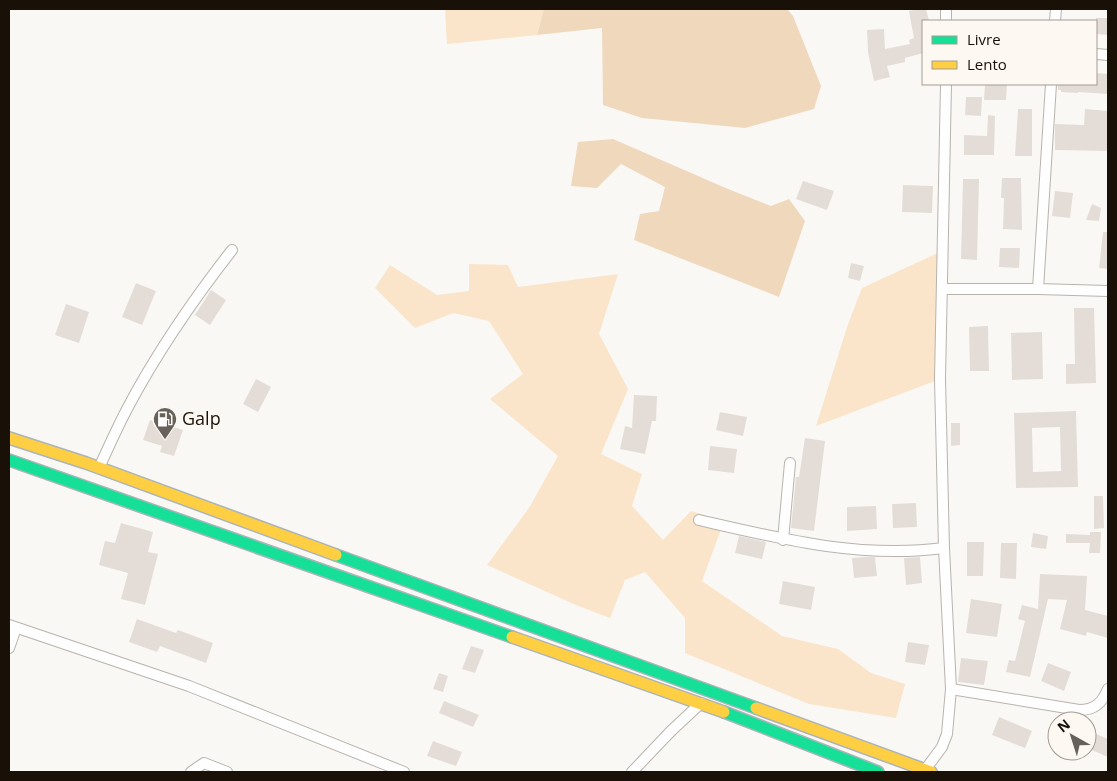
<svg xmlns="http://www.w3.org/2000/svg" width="1117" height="781" font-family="'Open Sans',sans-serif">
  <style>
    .green { fill: #fae4ca }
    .forest { fill: #f0d8bd }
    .building { fill: #e4ddd7; fill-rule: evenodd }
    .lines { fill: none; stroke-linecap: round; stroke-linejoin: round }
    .street-casing { stroke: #b8b3ad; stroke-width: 12 }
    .fast-casing { stroke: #abb4ba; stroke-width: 14 }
    .slow-casing { stroke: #abb4ba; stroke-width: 14 }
    .street { stroke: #fefefe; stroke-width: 10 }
    .fast { stroke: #16e098; stroke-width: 11 }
    .slow { stroke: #ffcf43; stroke-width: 11 }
    .labels { text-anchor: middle; stroke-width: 4; stroke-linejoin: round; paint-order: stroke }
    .poi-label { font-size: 18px; fill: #191007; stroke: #fdf8f2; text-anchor: start }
  </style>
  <rect width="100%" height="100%" fill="#faf8f5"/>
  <!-- green -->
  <g class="green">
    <polygon points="445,9 544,9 537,35 447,44"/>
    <polygon points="942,251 940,379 816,426 848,324 862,288"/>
    <polygon points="469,264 508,265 518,287 618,274 599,334 628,389 601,454 642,474 632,506 663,540 691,511 724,521 702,581 782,636 838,649 871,673 905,684 896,718 809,704 685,653 685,618 645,572 625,580 610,618 576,605 487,565 529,508 558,456 490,399 523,374 489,321 453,313 415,328 375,288 390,265 437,295 469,291"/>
  </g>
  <!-- forest -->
  <g class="forest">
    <polygon points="544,9 787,9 793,16 821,86 814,109 745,128 642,118 603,105 602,28 537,35"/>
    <polygon points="613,139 728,189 771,206 789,199 805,221 779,297 634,240 640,214 659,211 665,187 621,164 597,188 571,186 578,142"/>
  </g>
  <!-- building -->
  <g class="building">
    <polygon points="918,9 926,9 929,21 923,21 923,53 905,58 905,62 887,66 890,77 874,81 868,52 867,30 884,29 885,49 910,44 909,40 914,38 909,11"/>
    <polygon points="1096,18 1108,18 1108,35 1096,34"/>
    <polygon points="1096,73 1108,74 1108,94 1078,92 1078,93 1061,92 1061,90 1058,90 1058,84 1096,84"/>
    <polygon points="985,84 1007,84 1006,100 984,100"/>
    <polygon points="966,97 982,97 981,116 965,115"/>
    <polygon points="1018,109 1032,109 1032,156 1015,156"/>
    <polygon points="1085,109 1108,111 1108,151 1055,150 1055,124 1084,125"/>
    <polygon points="988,115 995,116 994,155 964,155 964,135 987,136"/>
    <polygon points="1002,178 1021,178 1022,230 1003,229 1004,198 1001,198"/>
    <polygon points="963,179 979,179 977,260 961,259"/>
    <polygon points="803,181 834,191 827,210 796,199"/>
    <polygon points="903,185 933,186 932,213 902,212"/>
    <polygon points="1055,191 1073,193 1070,218 1052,216"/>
    <polygon points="1092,204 1101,208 1099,221 1086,220"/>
    <polygon points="1103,232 1108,232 1108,269 1099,268"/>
    <polygon points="1000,248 1020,248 1019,268 999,267"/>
    <polygon points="851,263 864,266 860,281 848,278"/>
    <polygon points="136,283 156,291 142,325 122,317"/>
    <polygon points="211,290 226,300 210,325 195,315"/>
    <polygon points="66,304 89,312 79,343 55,335"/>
    <polygon points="1074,308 1094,308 1096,383 1066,384 1066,364 1075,364"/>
    <polygon points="988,326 989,371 970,371 969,327"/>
    <polygon points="1042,332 1043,379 1012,380 1011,333"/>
    <polygon points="256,379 271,387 258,412 243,404"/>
    <polygon points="634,395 657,396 656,421 652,421 645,454 620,449 625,426 632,428"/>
    <path d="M1076,411L1078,487L1016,488L1014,413ZM1060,427L1061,471L1033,472L1032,428Z"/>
    <polygon points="720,412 747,417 743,436 716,430"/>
    <polygon points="150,420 183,430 174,456 160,452 162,446 143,440"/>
    <polygon points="951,423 960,423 960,445 951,446"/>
    <polygon points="805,438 825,441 814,531 791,528 796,477 799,477"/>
    <polygon points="710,446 737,449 734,473 708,470"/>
    <polygon points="1094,496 1103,496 1104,528 1094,529"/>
    <polygon points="916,503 917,527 893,528 892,504"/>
    <polygon points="876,506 877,529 847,531 847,507"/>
    <polygon points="121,523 153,532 148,552 158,554 145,605 121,599 128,573 99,565 105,541 115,543"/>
    <polygon points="1090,532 1101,532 1100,553 1089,553 1090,543 1066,543 1066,534 1090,535"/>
    <polygon points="1033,533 1048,536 1046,549 1031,547"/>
    <polygon points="739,536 766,542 762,559 735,553"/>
    <polygon points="967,542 984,542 983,576 967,576"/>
    <polygon points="1001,543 1017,543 1016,579 1000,578"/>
    <polygon points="865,557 875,557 877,576 854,578 852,558"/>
    <polygon points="920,557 922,583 906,585 904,558"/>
    <polygon points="1040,574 1087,576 1085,610 1108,616 1108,638 1087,632 1086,636 1060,629 1067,600 1048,599 1030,677 1006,672 1009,660 1015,661 1025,621 1018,619 1022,605 1038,609"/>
    <polygon points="783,581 815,587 811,610 779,604"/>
    <polygon points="971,599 1002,604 997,637 966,633"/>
    <polygon points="137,619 176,633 178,630 213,643 206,663 160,646 157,652 129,642"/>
    <polygon points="908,642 929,645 925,665 905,662"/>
    <polygon points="471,646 484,650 475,673 462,669"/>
    <polygon points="961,658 988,661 984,685 958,682"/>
    <polygon points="1048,663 1071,672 1064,691 1041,681"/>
    <polygon points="439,673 448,676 443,692 433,689"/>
    <polygon points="444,701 479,715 473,727 439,713"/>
    <polygon points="999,717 1032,731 1025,748 992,735"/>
    <polygon points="1091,732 1108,739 1108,757 1087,748 1087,740"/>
    <polygon points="433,741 462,752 456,766 427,756"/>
  </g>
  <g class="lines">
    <!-- street casing -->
    <g class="street-casing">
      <g id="street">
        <polyline points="946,9 946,21"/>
        <polyline points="1055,21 1056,9"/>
        <polyline points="1096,54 1108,55"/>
        <polyline points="942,289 1038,289 1108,291"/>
        <polyline points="1038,289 1051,84"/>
        <path d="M99,468C108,448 117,428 127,409C157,352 193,300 232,250"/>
        <path d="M699,520C781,539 860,559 944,548"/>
        <polyline points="783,540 790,463"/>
        <polyline points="9,625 189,686 404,772"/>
        <polyline points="9,648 16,628"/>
        <path d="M951,689L1079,710C1095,710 1102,703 1108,689"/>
        <polyline points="925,770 942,747 947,734 951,689 944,548 940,379 946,84"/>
        <polyline points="191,772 204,763 227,772"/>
        <polyline points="632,772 671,731 701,703"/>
      </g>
    </g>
    <!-- fast casing -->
    <g class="fast-casing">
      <g id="fast">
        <polyline points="9,460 512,637"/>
        <polyline points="336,555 756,708"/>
        <polyline points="724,712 878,772"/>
      </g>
    </g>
    <!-- slow casing -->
    <g class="slow-casing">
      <g id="slow">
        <polyline points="9,438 86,463 336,555"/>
        <polyline points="512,637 724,712"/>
        <polyline points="756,708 931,772"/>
      </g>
    </g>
    <!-- street -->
    <use href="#street" class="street"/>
    <!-- fast -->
    <use href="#fast" class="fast"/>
    <!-- slow -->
    <use href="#slow" class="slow"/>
  </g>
  <!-- icons -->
  <defs>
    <g id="fuel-pin" transform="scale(1.25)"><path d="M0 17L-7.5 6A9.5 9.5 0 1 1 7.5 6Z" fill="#68615a" stroke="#fdf8f2"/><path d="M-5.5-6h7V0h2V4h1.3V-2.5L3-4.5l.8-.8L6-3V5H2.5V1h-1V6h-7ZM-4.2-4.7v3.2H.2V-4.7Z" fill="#fff"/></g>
  </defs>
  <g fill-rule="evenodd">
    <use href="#fuel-pin" x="165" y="419"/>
  </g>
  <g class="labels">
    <!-- poi labels -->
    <g class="poi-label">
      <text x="182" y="425">Galp</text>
    </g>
  </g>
  <!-- border -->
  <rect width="1117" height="781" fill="none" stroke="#191007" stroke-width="20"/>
  <!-- legend -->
  <rect x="922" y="20" width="175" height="65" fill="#fdf8f2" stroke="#a29b94"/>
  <rect x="932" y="36" width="25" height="8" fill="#16e098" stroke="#a29b94"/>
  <text x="967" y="45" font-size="15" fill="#191007">Livre</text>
  <rect x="932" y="61" width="25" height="8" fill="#ffcf43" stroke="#a29b94"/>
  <text x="967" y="70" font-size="15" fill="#191007">Lento</text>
  <!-- north arrow -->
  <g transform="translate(1072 736) rotate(321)"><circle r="24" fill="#fdf8f2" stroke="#a29b94"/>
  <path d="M0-4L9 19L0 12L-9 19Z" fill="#68615a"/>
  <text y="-8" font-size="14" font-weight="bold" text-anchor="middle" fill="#191007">N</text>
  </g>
</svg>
